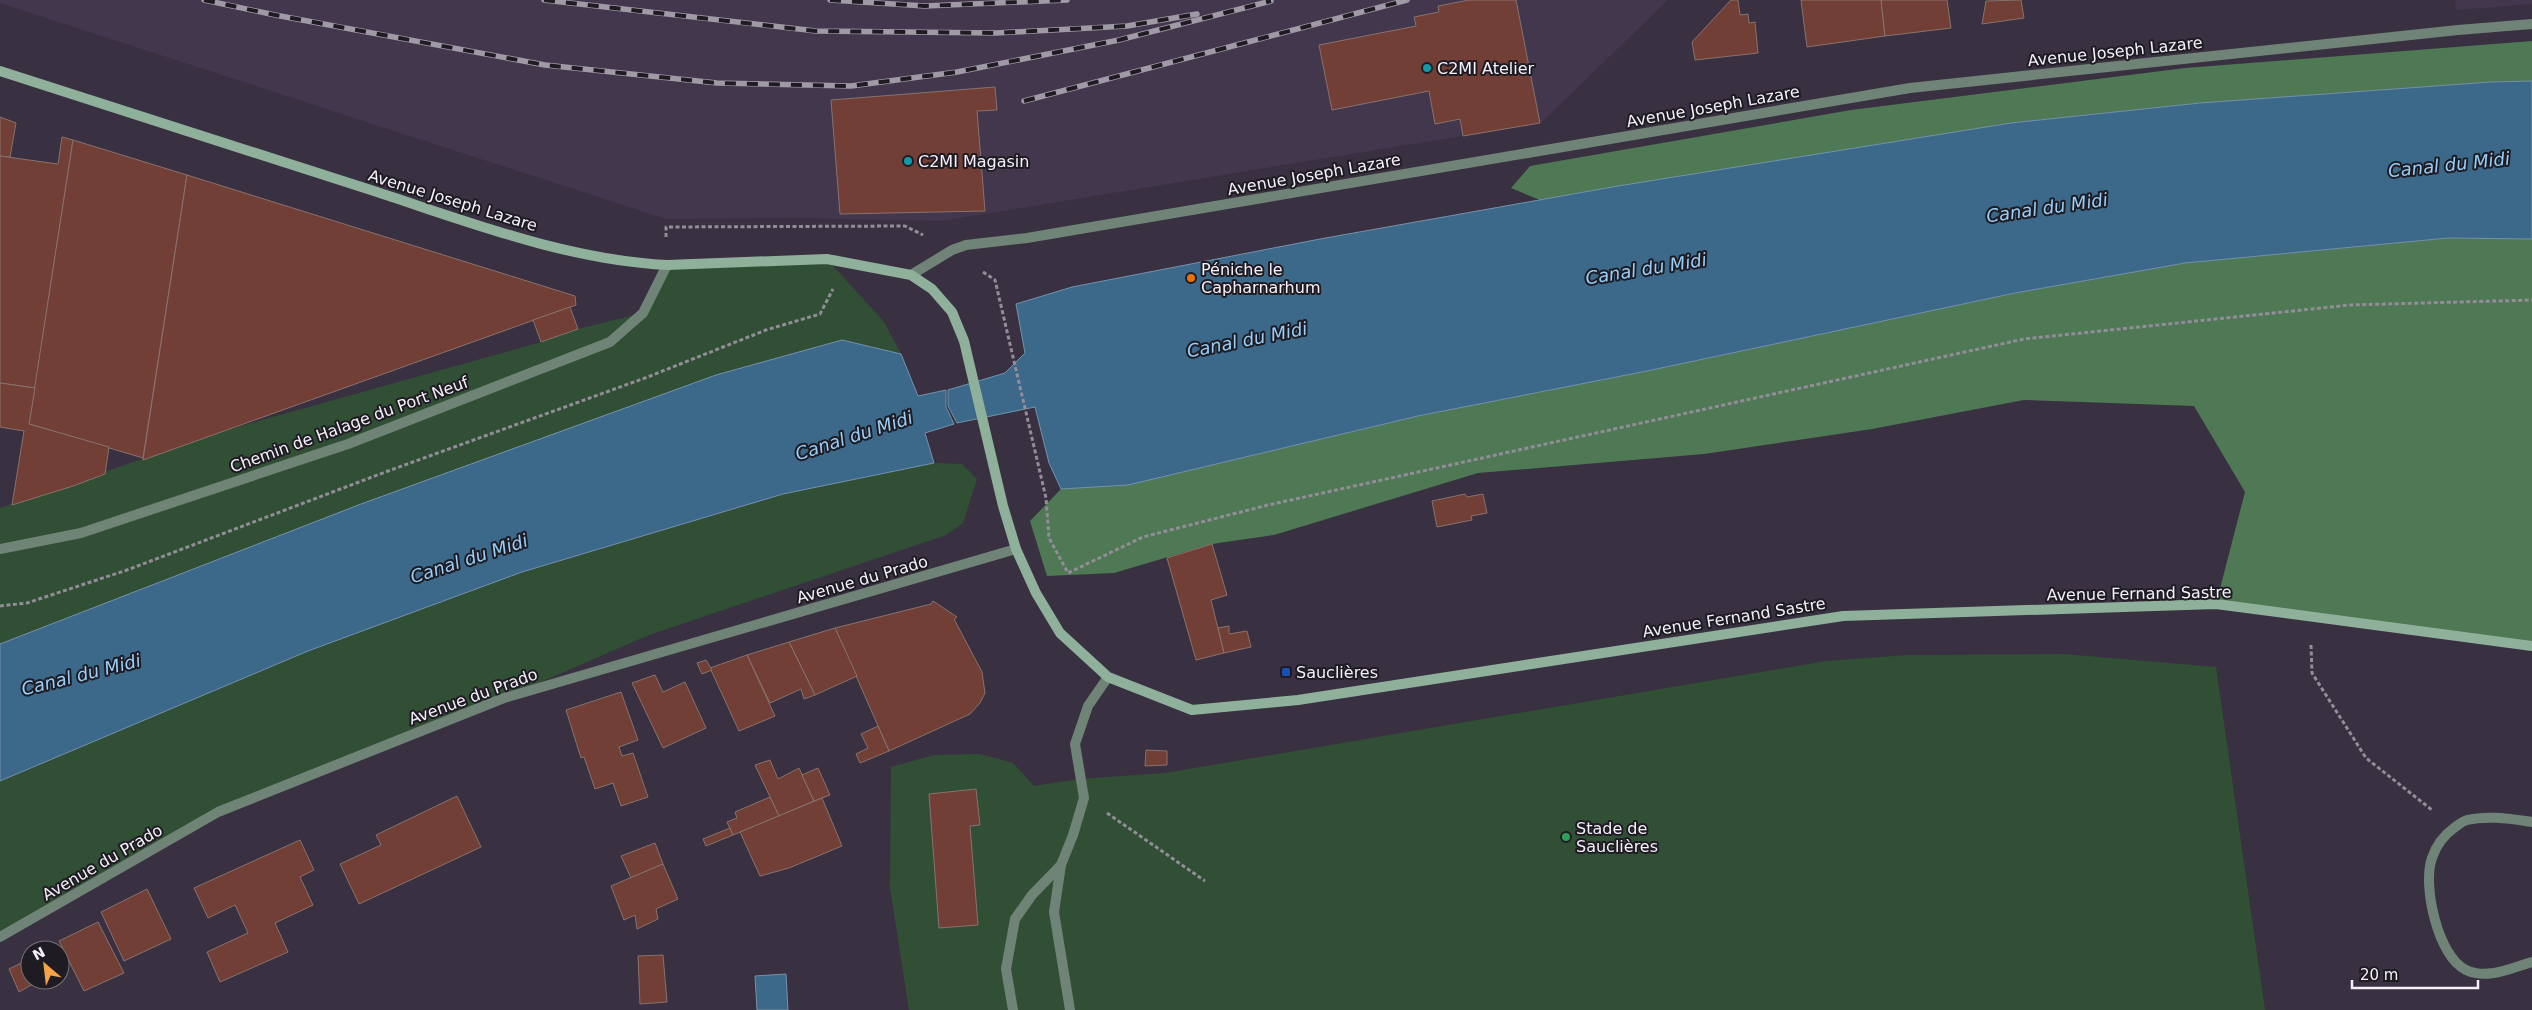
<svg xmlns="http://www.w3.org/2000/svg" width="2532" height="1010" font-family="'DejaVu Sans',sans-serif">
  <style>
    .built { fill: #42374d }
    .green { fill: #314f35 }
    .forest { fill: #4f7854 }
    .water { fill: #3c698a; stroke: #7492ac }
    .building { fill: #713f35; stroke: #88726e }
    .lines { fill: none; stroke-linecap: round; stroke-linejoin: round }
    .path { stroke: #938c99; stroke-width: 3; stroke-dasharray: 4 2.5; stroke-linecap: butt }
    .lane { stroke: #6f8476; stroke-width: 10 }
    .street { stroke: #6f8476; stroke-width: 10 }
    .secondary { stroke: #8fb19b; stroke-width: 10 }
    .rail-casing { stroke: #a09aa6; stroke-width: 5.5 }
    .rail { stroke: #1e1b22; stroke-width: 4; stroke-dasharray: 11; stroke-linecap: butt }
    .culture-dot { fill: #0f9aa8; stroke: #1e1b22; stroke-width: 2 }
    .food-dot { fill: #e8710a; stroke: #1e1b22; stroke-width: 2 }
    .transit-dot { fill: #1a4fb4; stroke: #1e1b22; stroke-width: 2 }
    .leisure-dot { fill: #2e9e5b; stroke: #1e1b22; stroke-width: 2 }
    .labels { text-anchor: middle; stroke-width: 4; stroke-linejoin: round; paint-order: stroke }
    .street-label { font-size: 16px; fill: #f5f0fa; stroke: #1e1b22 }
    .poi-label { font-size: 16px; fill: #f5f0fa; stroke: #1e1b22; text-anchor: start }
    .water-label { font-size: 18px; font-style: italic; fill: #98cef8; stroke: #1e1b22 }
  </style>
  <rect width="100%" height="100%" fill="#393141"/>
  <!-- built -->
  <g class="built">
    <polygon points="0,0 1668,0 1541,123 941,221 799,218 666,219 0,3"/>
    <polygon points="2455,0 2532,0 2532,4 2456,10"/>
  </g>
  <!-- green -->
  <g class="green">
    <polygon points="827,259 884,322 901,354 842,340 716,375 409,487 0,644 0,508 223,431 541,342 578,329 643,313 667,265"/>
    <polygon points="934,463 962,464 977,479 963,523 946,535 649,635 504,698 218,812 0,937 0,781 308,651 522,572 783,494"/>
    <polygon points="2063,654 2216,667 2265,1010 909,1010 890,888 891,767 934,755 980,754 1013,763 1034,786 1079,779 1165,773 1826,661 1907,655"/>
  </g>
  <!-- forest -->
  <g class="forest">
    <polygon points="2532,41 2532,81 2491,82 2200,103 2011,123 1540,200 1511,188 1530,166 1851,110 2185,68"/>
    <polygon points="2448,238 2532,239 2532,646 2216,604 2245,492 2194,406 2024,400 1872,429 1704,454 1478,473 1274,535 1212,544 1114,573 1047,576 1030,521 1061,489 1161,477 1418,416 1647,371 2015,293 2185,263"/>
  </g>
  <!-- water -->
  <g class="water">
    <polygon points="2532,81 2532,239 2448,238 2185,263 2015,293 1647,371 1418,416 1128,485 1061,489 1049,463 1035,407 957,423 948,406 948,390 1005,373 1025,353 1016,304 1072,287 1320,239 1618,186 2011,123 2200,103 2491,82"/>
    <polygon points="842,340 901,354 918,396 946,390 946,407 954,424 925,433 934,463 783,494 522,572 308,651 0,781 0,644 361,504 716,375"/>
    <polygon points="786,974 788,1010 757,1010 755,976"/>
  </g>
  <!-- building -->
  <g class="building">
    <polygon points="1469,0 1516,0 1540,123 1463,136 1460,119 1435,124 1429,91 1332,110 1319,45 1416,26 1414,17 1439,12 1438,6"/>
    <polygon points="1731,0 1738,0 1740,15 1748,14 1749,23 1755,22 1758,53 1695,60 1692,42"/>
    <polygon points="1801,0 1881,0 1885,36 1807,47"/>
    <polygon points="1881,0 1947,0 1951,28 1885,36"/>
    <polygon points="2021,0 2024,18 1982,24 1986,1"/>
    <polygon points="995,87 997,110 977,111 985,211 840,214 831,100"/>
    <polygon points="0,117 16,123 10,157 0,156"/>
    <polygon points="62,137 73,140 35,388 0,383 0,156 58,164"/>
    <polygon points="73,140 187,175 143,458 29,424"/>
    <polygon points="187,175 575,296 576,305 143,460"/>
    <polygon points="570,307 578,329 541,342 533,320"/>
    <polygon points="0,383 35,388 29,424 109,447 105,474 73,486 12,505 24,431 0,427"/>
    <polygon points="1465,494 1467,497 1483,494 1487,513 1471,516 1472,520 1437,527 1432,501"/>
    <polygon points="1212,544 1227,595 1211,600 1224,653 1196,660 1167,558"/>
    <polygon points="933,601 957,617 954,619 982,672 985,693 980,703 970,714 889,751 835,628 931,604"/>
    <polygon points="1229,626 1229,634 1247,631 1251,647 1224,653 1218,628"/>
    <polygon points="835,628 857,676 815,695 789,642"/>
    <polygon points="789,642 815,695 804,699 801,689 770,703 747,655"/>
    <polygon points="747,655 775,716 739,731 710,668"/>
    <polygon points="706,660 712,670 702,674 697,663"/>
    <polygon points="655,675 663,692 685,682 706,728 663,748 632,683"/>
    <polygon points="621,692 638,740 619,747 622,756 633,753 648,797 621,806 613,783 595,789 584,757 581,758 566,710"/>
    <polygon points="878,726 889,751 860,763 856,754 868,748 861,734"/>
    <polygon points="1146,750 1167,751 1167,765 1145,766"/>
    <polygon points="770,760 778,779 799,768 814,801 779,816 755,765"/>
    <polygon points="818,768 830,795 814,801 802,775"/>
    <polygon points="976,789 980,825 970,826 978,925 939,928 929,794"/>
    <polygon points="457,796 481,847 359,904 340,864 381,845 376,835"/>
    <polygon points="770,797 779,816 733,835 727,822 737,818 735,812"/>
    <polygon points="822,798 842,846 789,868 760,876 740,832"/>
    <polygon points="730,828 733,835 706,846 703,839"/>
    <polygon points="300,840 314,870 300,877 313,905 275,923 288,952 220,982 207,952 248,933 235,905 208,918 194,888"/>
    <polygon points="655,843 663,864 631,878 621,856"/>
    <polygon points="663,864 678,899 656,909 658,919 637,929 635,915 624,920 611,886"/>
    <polygon points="147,889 171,939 124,961 101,912"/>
    <polygon points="98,922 124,973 84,991 59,941"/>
    <polygon points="663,955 667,1002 640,1004 638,956"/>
    <polygon points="23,962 33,984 19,992 9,969"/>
  </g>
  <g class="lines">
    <!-- path -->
    <g class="path">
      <polyline points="666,237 666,227 905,226 923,235"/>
      <polyline points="983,272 995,280 1046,498 1049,538 1068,573 1143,537 1268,505 2024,339 2350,305 2532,300"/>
      <polyline points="0,606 27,603 127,570 388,471 645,378 766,330 820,314 833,289"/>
      <polyline points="2311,645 2312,673 2366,758 2432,810"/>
      <polyline points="1107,813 1205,881"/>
    </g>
    <!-- lane -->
    <g class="lane">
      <polyline points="0,549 81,533 348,444 610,342 643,313 667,265"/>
      <path d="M2532,822C2511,819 2488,815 2467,820C2463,821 2458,825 2454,828C2444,835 2436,846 2432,858C2422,885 2438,957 2466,970C2488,980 2510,968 2532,962"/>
      <polyline points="1013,1010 1006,969 1015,919 1032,895 1061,865"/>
      <polyline points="1070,1010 1054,912 1061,865 1073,835 1084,798 1075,744 1088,706 1108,677"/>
    </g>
    <!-- street -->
    <g class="street">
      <polyline points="911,275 952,250 966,245 1027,238 1910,88 2458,30 2532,24"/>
      <polyline points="0,937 218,812 504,698 1016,549"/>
    </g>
    <!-- secondary -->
    <path class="secondary" d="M0,71C125,111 250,151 374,191C469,222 567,260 667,265L827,259L911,275L932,289L952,312L964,341L1003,506L1016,549L1036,593L1060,633L1108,677L1192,710L1298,700L1843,616L2216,604L2532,646"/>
    <!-- rail casing -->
    <g class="rail-casing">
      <g id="rail">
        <polyline points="204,0 275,15 545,65 717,83 851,86 957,72 1119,40 1271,1"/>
        <polyline points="544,0 816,31 996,33 1127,26 1197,14"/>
        <polyline points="830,0 925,6 1067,0"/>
        <polyline points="1024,101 1407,0"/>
      </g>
    </g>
    <!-- rail -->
    <use href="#rail" class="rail"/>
  </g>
  <!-- markers -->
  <g class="culture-dot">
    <circle cx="1427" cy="68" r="5"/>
    <circle cx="908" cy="161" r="5"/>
  </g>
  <circle class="food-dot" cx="1191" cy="278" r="5"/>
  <rect class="transit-dot" x="1281" y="667" width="10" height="10" rx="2.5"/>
  <circle class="leisure-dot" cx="1566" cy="837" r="5"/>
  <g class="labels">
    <!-- street labels -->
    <g class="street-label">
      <text transform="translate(2115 51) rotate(-6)" y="6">Avenue Joseph Lazare</text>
      <text transform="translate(1713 106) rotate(-10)" y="6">Avenue Joseph Lazare</text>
      <text transform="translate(1314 174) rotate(-10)" y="6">Avenue Joseph Lazare</text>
      <text transform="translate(453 200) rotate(17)" y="6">Avenue Joseph Lazare</text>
      <text transform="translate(349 424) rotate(-20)" y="6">Chemin de Halage du Port Neuf</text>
      <text transform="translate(862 579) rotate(-16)" y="6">Avenue du Prado</text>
      <text transform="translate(2139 593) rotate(-1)" y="6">Avenue Fernand Sastre</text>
      <text transform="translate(1734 617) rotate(-9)" y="6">Avenue Fernand Sastre</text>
      <text transform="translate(473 696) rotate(-20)" y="6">Avenue du Prado</text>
      <text transform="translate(102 862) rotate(-30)" y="6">Avenue du Prado</text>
    </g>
    <!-- poi labels -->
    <g class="poi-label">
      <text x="1437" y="74">C2MI Atelier</text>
      <text x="918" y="167">C2MI Magasin</text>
      <text x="1201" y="275">Péniche le<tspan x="1201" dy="18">Capharnarhum</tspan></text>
      <text x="1296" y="678">Sauclières</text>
      <text x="1576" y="834">Stade de<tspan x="1576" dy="18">Sauclières</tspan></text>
    </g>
    <!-- water labels -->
    <g class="water-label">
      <text transform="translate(2449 165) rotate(-6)" y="6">Canal du Midi</text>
      <text transform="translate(2047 208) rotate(-8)" y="6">Canal du Midi</text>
      <text transform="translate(1646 269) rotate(-9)" y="6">Canal du Midi</text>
      <text transform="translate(1247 340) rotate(-11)" y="6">Canal du Midi</text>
      <text transform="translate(854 436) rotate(-18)" y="6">Canal du Midi</text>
      <text transform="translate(469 559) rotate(-18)" y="6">Canal du Midi</text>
      <text transform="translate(81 675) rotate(-14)" y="6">Canal du Midi</text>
    </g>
  </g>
  <!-- north arrow -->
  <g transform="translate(45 965) rotate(332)"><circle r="24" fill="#1e1b22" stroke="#747078"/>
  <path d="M0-4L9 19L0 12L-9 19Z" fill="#f6a247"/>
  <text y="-8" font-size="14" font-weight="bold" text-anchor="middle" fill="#f5f0fa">N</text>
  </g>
  <!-- scale -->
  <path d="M2352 980v8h126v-8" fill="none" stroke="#f5f0fa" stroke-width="2.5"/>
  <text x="2360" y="980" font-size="15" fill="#f5f0fa" stroke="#1e1b22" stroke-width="4" paint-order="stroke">20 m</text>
</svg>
